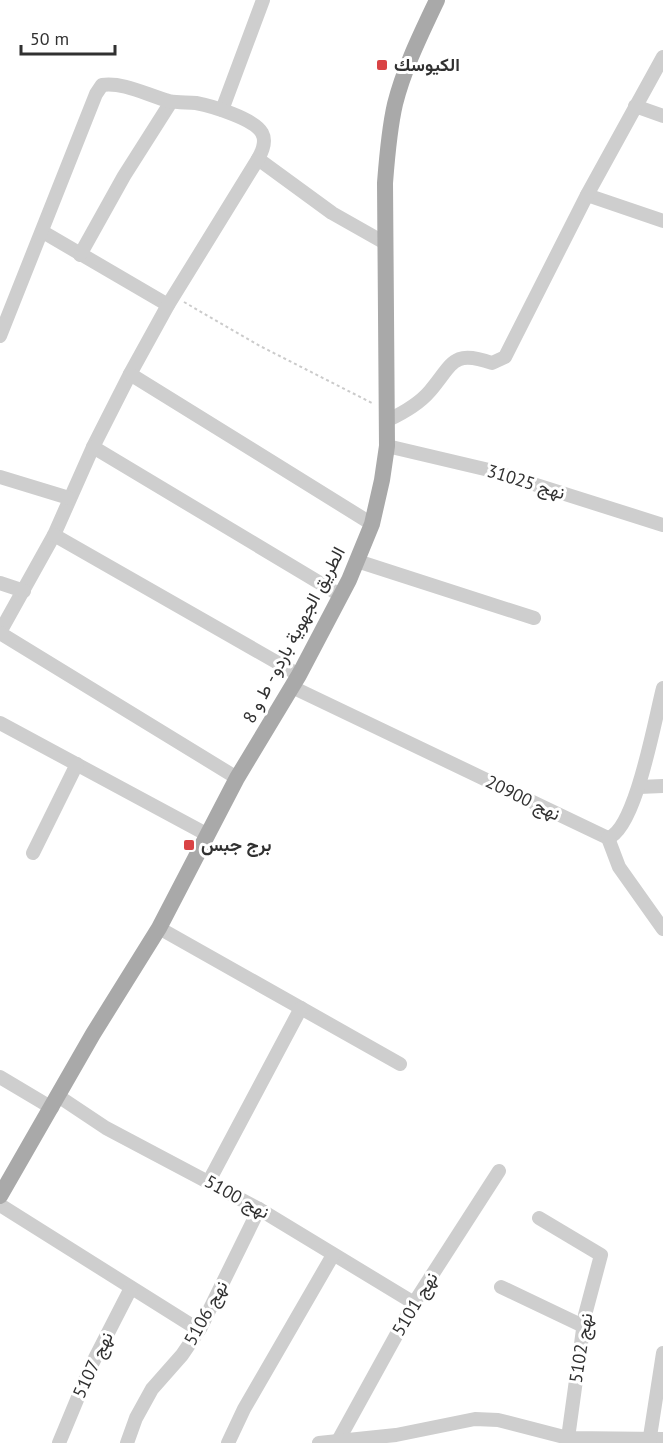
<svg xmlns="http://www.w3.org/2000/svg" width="663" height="1443" font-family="'PT Sans',Vazirmatn,sans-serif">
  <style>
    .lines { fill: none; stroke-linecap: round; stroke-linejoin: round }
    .path { stroke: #cbcbcb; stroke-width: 2; stroke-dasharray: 3 3; stroke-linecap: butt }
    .minor { stroke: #cecece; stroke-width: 14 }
    .major { stroke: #a9a9a9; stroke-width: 16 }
    .poi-dot { fill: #d94345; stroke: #fff; stroke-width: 2 }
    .labels { text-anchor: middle; stroke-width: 6; stroke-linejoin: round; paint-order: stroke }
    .poi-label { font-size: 18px; font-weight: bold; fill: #313131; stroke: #fff; text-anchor: start }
    .street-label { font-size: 18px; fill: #313131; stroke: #fff }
  </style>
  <rect width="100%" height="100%" fill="#fff"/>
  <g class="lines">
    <!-- path -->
    <polyline class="path" points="184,302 260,346 372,403"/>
    <!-- minor -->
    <g class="minor">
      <polyline points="635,106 663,116"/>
      <polyline points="222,110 263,0"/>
      <polyline points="258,159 332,213 385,243"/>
      <polyline points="587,195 663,221"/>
      <polyline points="43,232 168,305"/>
      <polyline points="80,255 124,176 171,102"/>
      <path d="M0,336L96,94L102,85C124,82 147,95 169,101C178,103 187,102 196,103C212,106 255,119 262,133C267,142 262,152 258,159L168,305L130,374L93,447L54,535L0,632"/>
      <polyline points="130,374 372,524"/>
      <path d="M388,420C403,413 419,404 430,391C453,364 452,349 492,363L505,357L587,195L663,57"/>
      <polyline points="387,446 489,470 663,525"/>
      <polyline points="93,447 340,595"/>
      <polyline points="0,477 69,498"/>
      <polyline points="54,535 299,675"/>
      <polyline points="357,561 534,618"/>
      <polyline points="0,583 24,591"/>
      <polyline points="0,633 237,778"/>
      <polyline points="292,687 608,838"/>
      <polyline points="0,723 208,835"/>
      <polyline points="639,787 663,786"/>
      <path d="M608,838C636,829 655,718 663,688"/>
      <polyline points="608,838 619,867 663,929"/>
      <polyline points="33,853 77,764"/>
      <polyline points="159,928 400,1064"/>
      <polyline points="0,1077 52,1108"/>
      <polyline points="58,1096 106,1128 259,1209 414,1303"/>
      <polyline points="209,1181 301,1008"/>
      <polyline points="0,1205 199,1330"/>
      <polyline points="539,1218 601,1255 585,1315 568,1438"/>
      <polyline points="501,1287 583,1326"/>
      <polyline points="338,1441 414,1303 499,1171"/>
      <polyline points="59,1443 91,1366 131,1288"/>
      <polyline points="127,1443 136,1418 152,1389 182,1355 201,1327 259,1209"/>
      <polyline points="228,1443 244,1409 333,1255"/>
      <polyline points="319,1443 396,1435 475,1419 498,1420 568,1438 663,1439"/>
      <polyline points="649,1443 663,1353"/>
    </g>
    <!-- major -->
    <path class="major" d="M0,1196L93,1034L159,928L237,778L299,675L349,580L372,524L382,480L387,446L385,183C387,157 389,130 395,104C404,68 421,34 437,0"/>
  </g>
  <!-- markers -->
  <g class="poi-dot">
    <rect x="376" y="59" width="12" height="12" rx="3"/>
    <rect x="183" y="839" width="12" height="12" rx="3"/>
  </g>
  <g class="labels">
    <!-- poi labels -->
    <g class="poi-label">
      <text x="394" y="71">الكيوسك</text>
      <text x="201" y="851">برج جبس</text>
    </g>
    <!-- street labels -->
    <g class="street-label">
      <text transform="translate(526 482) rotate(17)" y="6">نهج 31025</text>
      <text transform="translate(294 635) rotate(-62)" y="6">الطريق الجهوية باردو - ط و 8</text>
      <text transform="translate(523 798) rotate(26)" y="6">نهج 20900</text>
      <text transform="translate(237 1197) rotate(29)" y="6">نهج 5100</text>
      <text transform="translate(415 1304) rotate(-59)" y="6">نهج 5101</text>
      <text transform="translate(206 1313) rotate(-61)" y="6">نهج 5106</text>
      <text transform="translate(581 1348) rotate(-81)" y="6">نهج 5102</text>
      <text transform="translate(93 1365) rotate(-65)" y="6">نهج 5107</text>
    </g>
  </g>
  <!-- scale -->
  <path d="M21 45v9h94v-9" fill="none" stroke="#313131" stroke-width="3"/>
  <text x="30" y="45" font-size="18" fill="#313131" stroke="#ffffff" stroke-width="4.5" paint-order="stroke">50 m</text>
</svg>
